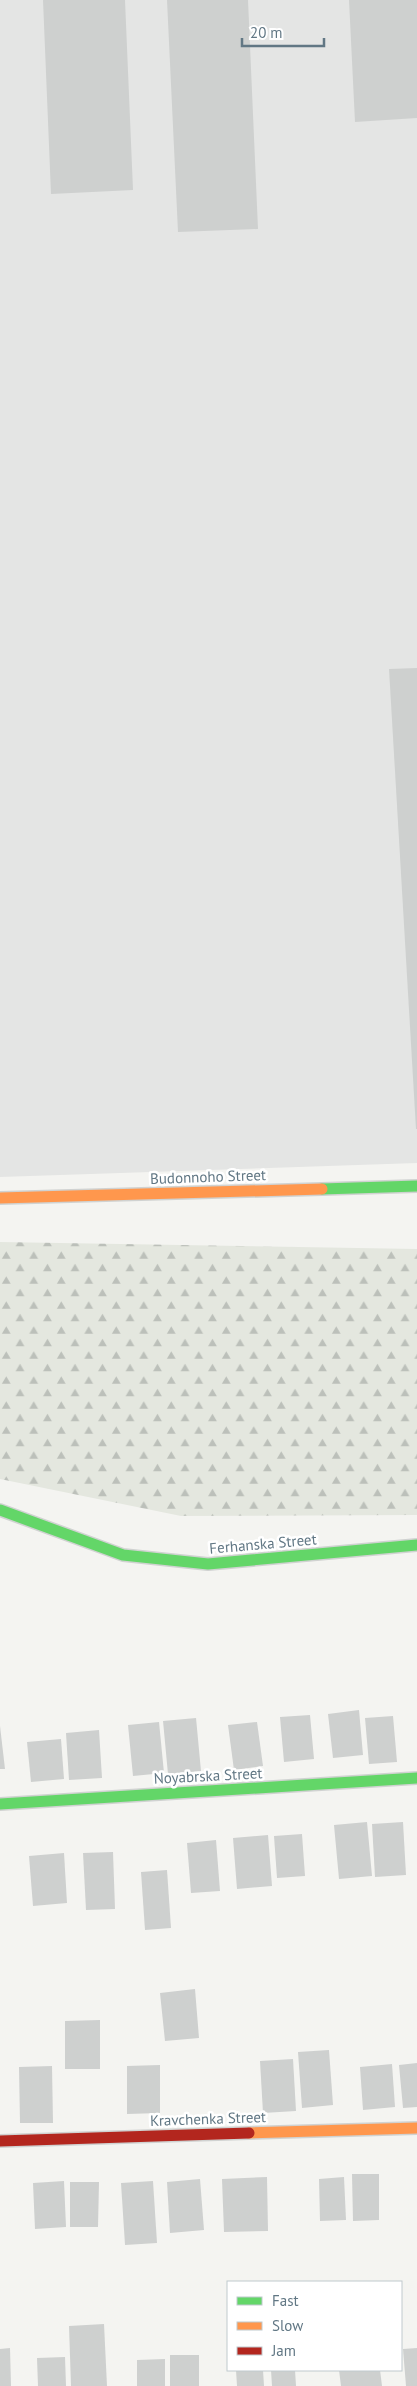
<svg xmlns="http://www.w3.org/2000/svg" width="417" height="2386" font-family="'PT Sans',sans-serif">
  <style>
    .built { fill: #e4e5e4 }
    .forest { fill: url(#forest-firs) }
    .building { fill: #ced0cf }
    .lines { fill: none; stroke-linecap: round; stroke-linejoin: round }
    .fast-casing { stroke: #d0d2d1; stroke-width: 14 }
    .slow-casing { stroke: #d0d2d1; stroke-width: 14 }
    .jam-casing { stroke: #d0d2d1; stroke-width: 14 }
    .fast { stroke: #63d668; stroke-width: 11 }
    .slow { stroke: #ff974d; stroke-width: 11 }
    .jam { stroke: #b3261e; stroke-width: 11 }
    .labels { text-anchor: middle; stroke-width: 5; stroke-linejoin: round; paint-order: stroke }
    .street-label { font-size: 15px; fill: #617784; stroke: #fff }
  </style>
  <defs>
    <pattern id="forest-firs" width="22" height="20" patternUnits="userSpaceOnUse" patternTransform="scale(1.25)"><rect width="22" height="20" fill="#e4e7df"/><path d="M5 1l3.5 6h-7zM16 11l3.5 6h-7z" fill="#bcc0ba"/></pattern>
  </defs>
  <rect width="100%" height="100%" fill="#f4f4f1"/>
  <!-- built -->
  <polygon class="built" points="0,0 417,0 417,1163 0,1177"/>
  <!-- forest -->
  <polygon class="forest" points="0,1242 417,1249 417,1515 181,1516 0,1479"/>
  <!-- building -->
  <g class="building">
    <polygon points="43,0 125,0 133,190 51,194"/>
    <polygon points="167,0 248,0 258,229 178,232"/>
    <polygon points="349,0 417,0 417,118 355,122"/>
    <polygon points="417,668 417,1129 416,1129 389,669"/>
    <polygon points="359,1710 363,1755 333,1758 328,1714"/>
    <polygon points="310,1715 314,1759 284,1762 280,1717"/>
    <polygon points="393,1716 397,1762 369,1764 365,1718"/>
    <polygon points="196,1718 201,1771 168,1774 163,1721"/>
    <polygon points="159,1722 164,1773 133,1776 128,1725"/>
    <polygon points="257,1722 263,1766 234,1770 228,1725"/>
    <polygon points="0,1726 5,1769 0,1769"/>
    <polygon points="99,1730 102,1778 69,1780 66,1733"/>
    <polygon points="61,1739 64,1779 31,1782 27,1742"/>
    <polygon points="367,1822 372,1876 339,1879 334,1825"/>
    <polygon points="403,1822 406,1875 375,1877 372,1824"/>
    <polygon points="302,1834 305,1876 277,1878 274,1836"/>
    <polygon points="268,1835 272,1886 237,1889 233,1838"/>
    <polygon points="216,1840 220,1891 191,1893 187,1843"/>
    <polygon points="113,1852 115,1909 86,1910 83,1853"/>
    <polygon points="64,1853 67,1903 33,1906 29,1856"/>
    <polygon points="167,1870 171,1928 145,1930 141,1872"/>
    <polygon points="195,1989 199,2038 165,2041 160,1993"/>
    <polygon points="100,2020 100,2069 65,2069 65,2021"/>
    <polygon points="329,2050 333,2105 302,2108 298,2052"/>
    <polygon points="293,2059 296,2111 263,2113 260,2061"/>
    <polygon points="417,2063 417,2107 403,2108 399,2065"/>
    <polygon points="392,2064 395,2107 363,2110 360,2067"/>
    <polygon points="160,2065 160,2113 127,2114 127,2066"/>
    <polygon points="52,2066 53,2123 20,2123 19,2067"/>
    <polygon points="352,2174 379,2174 379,2220 353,2221"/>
    <polygon points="267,2177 268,2231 224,2232 222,2179"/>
    <polygon points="344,2177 346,2220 320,2221 319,2179"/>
    <polygon points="200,2179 204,2230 170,2233 167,2182"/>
    <polygon points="64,2181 66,2227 35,2229 33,2183"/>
    <polygon points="153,2181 157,2243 125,2245 121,2183"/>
    <polygon points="70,2182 99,2182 98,2227 70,2227"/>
    <polygon points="104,2324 107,2386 71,2386 69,2326"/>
    <polygon points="10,2348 11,2386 0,2386 0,2349"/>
    <polygon points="417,2348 417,2386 406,2386 403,2349"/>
    <rect x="170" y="2355" width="29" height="31"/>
    <polygon points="65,2357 66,2386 38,2386 37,2358"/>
    <polygon points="165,2359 165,2386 137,2386 137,2360"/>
    <polygon points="236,2370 263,2370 264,2386 237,2386"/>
    <polygon points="271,2370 295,2370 296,2386 272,2386"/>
    <polygon points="339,2370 380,2370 382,2386 341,2386"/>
  </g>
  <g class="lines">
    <!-- fast casing -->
    <g class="fast-casing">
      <g id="fast">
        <polyline points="322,1189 417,1186"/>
        <polyline points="0,1510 123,1555 208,1564 417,1545"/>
        <polyline points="0,1804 417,1778"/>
      </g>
    </g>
    <!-- slow casing -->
    <g class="slow-casing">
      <g id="slow">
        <polyline points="0,1198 322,1189"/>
        <polyline points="249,2133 417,2128"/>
      </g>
    </g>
    <!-- jam casing -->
    <g class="jam-casing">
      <polyline id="jam" points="0,2141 249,2133"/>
    </g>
    <!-- fast -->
    <use href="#fast" class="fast"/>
    <!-- slow -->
    <use href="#slow" class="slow"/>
    <!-- jam -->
    <use href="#jam" class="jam"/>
  </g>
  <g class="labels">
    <!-- street labels -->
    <g class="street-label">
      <text transform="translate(208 1177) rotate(-2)" y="5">Budonnoho Street</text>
      <text transform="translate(263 1544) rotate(-5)" y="5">Ferhanska Street</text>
      <text transform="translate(208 1776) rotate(-3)" y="5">Noyabrska Street</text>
      <text transform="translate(208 2119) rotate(-2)" y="5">Kravchenka Street</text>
    </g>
  </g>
  <!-- legend -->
  <rect x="227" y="2281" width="175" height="90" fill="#ffffff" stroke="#c0c9ce"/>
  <rect x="237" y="2297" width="25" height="8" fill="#63d668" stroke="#c0c9ce"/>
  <text x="272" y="2306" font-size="15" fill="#617784">Fast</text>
  <rect x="237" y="2322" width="25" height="8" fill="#ff974d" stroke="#c0c9ce"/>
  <text x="272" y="2331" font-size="15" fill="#617784">Slow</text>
  <rect x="237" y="2347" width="25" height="8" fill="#b3261e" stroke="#c0c9ce"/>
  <text x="272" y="2356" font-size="15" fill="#617784">Jam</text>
  <!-- scale -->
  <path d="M242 38v8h82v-8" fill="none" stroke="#617784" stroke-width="2.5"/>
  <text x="250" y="38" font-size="15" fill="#617784" stroke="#ffffff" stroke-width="4" paint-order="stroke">20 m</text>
</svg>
